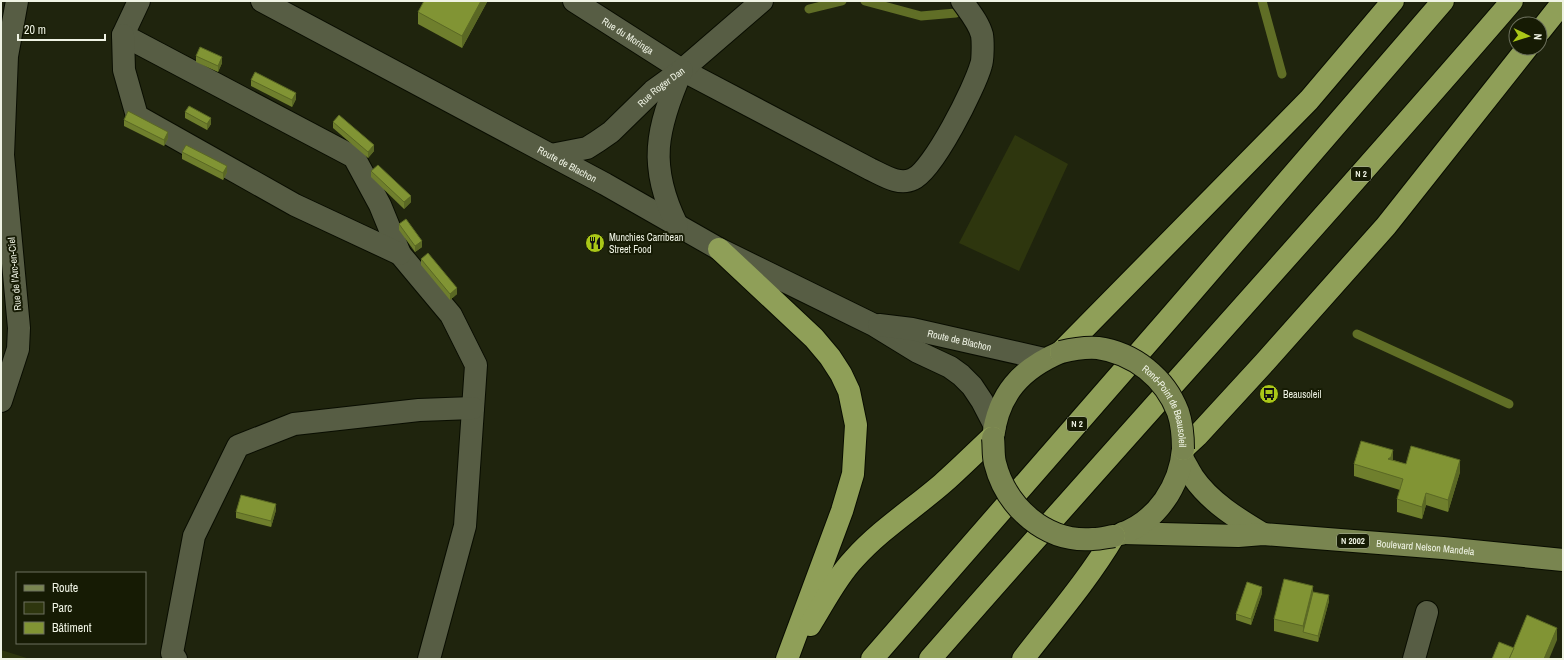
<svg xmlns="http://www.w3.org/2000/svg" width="1564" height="660" font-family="'Archivo Narrow',sans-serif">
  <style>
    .green { fill: #2e360e }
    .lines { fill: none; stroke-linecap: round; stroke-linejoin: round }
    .stream { stroke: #606e26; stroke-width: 9 }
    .minor-casing { stroke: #090d00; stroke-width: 24 }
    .major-casing { stroke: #090d00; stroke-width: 24 }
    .highway-casing { stroke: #090d00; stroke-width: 24 }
    .minor { stroke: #575d44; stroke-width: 22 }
    .major { stroke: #798550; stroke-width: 22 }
    .highway { stroke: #8f9f58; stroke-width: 22 }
    .major-bridge-casing { stroke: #090d00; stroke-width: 24; stroke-linecap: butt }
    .major-bridge { stroke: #798550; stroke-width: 22 }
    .wall { fill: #6f7f2d }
    .shaded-wall { fill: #5a6824 }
    .building { fill: #819434; stroke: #5a6824 }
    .labels { text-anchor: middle; stroke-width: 4; stroke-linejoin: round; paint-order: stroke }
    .shield { fill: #161b04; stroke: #aeb2a1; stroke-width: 1 }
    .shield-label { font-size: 9px; font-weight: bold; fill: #eff3e4 }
    .street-label { font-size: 10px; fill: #eff3e4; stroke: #161b04 }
    .poi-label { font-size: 10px; fill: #eff3e4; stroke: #161b04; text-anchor: start }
  </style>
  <rect width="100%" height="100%" fill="#1f240d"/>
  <!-- green -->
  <g class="green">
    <polygon points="1015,135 1068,164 1019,271 959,243"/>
    <polygon points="1,650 30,659 1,659"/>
  </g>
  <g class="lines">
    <!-- stream -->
    <g class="stream">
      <polyline points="865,1 921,16 956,13"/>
      <polyline points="1262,1 1282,74"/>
      <polyline points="809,9 842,1"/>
      <polyline points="1357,334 1509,404"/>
    </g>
    <!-- minor casing -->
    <g class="minor-casing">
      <g id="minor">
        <polyline points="139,1 123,35 354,157 380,205 400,254 451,315 476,365 465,526 429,659"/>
        <path id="s1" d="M262,1L605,184L719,249L874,325L918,352L950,367L961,375L972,386L982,401L995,426"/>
        <path id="s2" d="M574,1L682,70L870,169C883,175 899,186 913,179C933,171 975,87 981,65C983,60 983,41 982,35C979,23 969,11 962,1"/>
        <polyline points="123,35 124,70 137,116 295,205 400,254"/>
        <path id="s3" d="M551,155L587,148L598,141L611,132L653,91L682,70L762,1"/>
        <path d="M677,225C648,166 656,129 682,70"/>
        <path id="s4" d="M879,325L912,329L1044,359"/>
        <polyline points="1,401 18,349 19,328 3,155 7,56 17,1"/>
        <polyline points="176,659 172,653 194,536 238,446 294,424 419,410 473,408"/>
        <polyline points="1414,659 1427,612"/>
      </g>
    </g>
    <!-- major casing -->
    <g class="major-casing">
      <g id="major">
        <path d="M993,438C998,394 1021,369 1061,352"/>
        <path d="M1182,458C1186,464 1189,471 1193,477C1210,502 1238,519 1263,534"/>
        <path id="s5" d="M1123,533L1238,536L1263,534L1443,548L1563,560"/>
        <path d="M1121,534C1157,521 1180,486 1183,449"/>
      </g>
    </g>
    <!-- highway casing -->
    <g class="highway-casing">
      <g id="highway">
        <polyline points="1540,31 1563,2"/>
        <polyline points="719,249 814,338 830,357 841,374 849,391 856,425 853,474 842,511 787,659"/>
        <polyline points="1061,352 1309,100 1393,1"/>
        <polyline points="1183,449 1197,436 1265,362 1386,226 1527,48"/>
        <path d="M810,625C824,603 836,578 854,559C880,530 913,509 942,484C959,469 975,453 991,438H993"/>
        <polyline points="872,659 1172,315 1443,1"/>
        <path d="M930,659C1123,438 1321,223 1512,1"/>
        <path d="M1023,659C1054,619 1088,580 1114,536"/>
      </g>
    </g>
    <!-- minor -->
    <use href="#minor" class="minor"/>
    <!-- major -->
    <use href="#major" class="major"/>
    <!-- highway -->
    <use href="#highway" class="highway"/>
    <!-- major-bridge casing -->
    <g class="major-bridge-casing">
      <g id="major-bridge">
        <path id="s6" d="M1061,352C1073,349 1085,347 1098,348C1134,353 1165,378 1178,412C1182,424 1183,437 1183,449"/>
        <path d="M993,438C994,446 993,455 995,463C1006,507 1046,543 1093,539C1100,539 1107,537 1114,536"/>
      </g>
    </g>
    <!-- major-bridge -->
    <use href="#major-bridge" class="major-bridge"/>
  </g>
  <!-- wall -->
  <g class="wall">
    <polygon points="487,1 487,2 462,48 418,24 418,12"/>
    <polygon points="196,56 222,63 218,72 196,62"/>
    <polygon points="251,80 296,99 292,107 251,86"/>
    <polygon points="185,112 211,124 207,130 185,118"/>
    <polygon points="124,120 168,138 164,146 124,126"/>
    <polygon points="333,122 374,151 368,158 333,128"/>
    <polygon points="182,152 227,172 223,180 182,159"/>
    <polygon points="371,171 411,202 404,209 371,177"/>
    <polygon points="399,224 422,247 415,252 399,230"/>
    <polygon points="421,259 457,294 450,300 421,265"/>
    <polygon points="1393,460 1406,464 1460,472 1448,512 1426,505 1422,519 1397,512 1397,499 1400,490 1354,476 1354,464"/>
    <polygon points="276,510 271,527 236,518 236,512"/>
    <polygon points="1313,592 1329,601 1318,642 1274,631 1274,619"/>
    <polygon points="1262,593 1251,625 1236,620 1236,614"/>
  </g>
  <!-- shaded-wall -->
  <g class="shaded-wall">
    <polygon points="481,1 487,1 487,2 462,48 462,36"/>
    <polygon points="222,57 222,63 218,72 218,66"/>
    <polygon points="296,93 296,99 292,107 292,100"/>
    <polygon points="211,118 211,124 207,130 207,124"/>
    <polygon points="168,132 168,138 164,146 164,140"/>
    <polygon points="374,145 374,151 368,158 368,152"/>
    <polygon points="227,166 227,172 223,180 223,173"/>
    <polygon points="411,196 411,202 404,209 404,202"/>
    <polygon points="422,241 422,247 415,252 415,246"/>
    <polygon points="457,288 457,294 450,300 450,294"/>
    <polygon points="1393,450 1393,462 1388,459"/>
    <polygon points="1460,460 1460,472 1448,512 1448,500"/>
    <polygon points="1426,493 1426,505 1422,519 1422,507"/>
    <polygon points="276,504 276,510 271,527 271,521"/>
    <polygon points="1313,586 1313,598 1303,632 1303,626"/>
    <polygon points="1262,587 1262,593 1251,625 1251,619"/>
    <polygon points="1329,595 1329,601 1318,642 1318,636"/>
    <polygon points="1557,628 1557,640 1549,659 1544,659"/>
  </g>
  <!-- building -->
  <g class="building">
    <polygon points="424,1 481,1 462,36 418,12"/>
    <polygon points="200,47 222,57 218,66 196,56"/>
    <polygon points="255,72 296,93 292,100 251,80"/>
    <polygon points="189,106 211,118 207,124 185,112"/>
    <polygon points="128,111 168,132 164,140 124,120"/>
    <polygon points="339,115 374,145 368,152 333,122"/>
    <polygon points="186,145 227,166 223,173 182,152"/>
    <polygon points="378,165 411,196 404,202 371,171"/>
    <polygon points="406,219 422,241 415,246 399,224"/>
    <polygon points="428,253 457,288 450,294 421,259"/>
    <polygon points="1361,441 1393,450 1391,457 1388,459 1406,464 1411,446 1460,460 1448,500 1426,493 1422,507 1397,499 1403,479 1354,464"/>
    <polygon points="241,495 276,504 271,521 236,512"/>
    <polygon points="1284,579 1313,586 1303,626 1274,619"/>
    <polygon points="1247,582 1262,587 1251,619 1236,614"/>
    <polygon points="1313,592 1329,595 1318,636 1303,632"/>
    <polygon points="1527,615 1557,628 1544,659 1509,659"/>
    <polygon points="1499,642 1514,648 1509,659 1492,659"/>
  </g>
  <!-- icons -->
  <defs>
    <g id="restaurant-disc" transform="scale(1)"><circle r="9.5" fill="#aac718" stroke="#161b04"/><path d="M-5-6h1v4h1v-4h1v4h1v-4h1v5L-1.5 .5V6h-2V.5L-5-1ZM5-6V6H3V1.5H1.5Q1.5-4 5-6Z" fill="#111"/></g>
    <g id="bus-disc" transform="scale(1)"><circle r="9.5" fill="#aac718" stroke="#161b04"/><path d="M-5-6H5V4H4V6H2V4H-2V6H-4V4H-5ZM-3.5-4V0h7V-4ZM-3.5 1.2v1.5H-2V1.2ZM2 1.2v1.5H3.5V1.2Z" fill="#111"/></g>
  </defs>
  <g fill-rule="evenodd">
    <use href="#restaurant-disc" x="595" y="243"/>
    <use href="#bus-disc" x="1269" y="394"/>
  </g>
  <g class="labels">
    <!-- shield labels -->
    <g class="shield">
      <rect x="1351" y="167" width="20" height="14" rx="3"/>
      <rect x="1067" y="417" width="20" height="14" rx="3"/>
      <rect x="1337" y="534" width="32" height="14" rx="3"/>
    </g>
    <g class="shield-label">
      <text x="1361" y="177">N 2</text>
      <text x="1077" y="427">N 2</text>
      <text x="1353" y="544">N 2002</text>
    </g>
    <!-- street labels -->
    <g class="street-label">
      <text dy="4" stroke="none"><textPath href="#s2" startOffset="64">Rue du Moringa</textPath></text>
      <text dy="4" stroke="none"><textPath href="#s3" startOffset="133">Rue Roger Dan</textPath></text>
      <text dy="4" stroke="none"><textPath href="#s1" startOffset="346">Route de Blachon</textPath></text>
      <text transform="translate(14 274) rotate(-95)" y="4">Rue de l'Arc-en-Ciel</text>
      <text dy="4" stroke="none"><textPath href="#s4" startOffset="82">Route de Blachon</textPath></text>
      <text dy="4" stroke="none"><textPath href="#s6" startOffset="134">Rond-Point de Beausoleil</textPath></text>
      <text dy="4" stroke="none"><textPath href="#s5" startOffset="303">Boulevard Nelson Mandela</textPath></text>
    </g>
    <!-- poi labels -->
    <g class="poi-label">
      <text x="609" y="241">Munchies Carribean<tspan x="609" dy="12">Street Food</tspan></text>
      <text x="1283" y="398">Beausoleil</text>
    </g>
  </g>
  <!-- border -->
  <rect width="1564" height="660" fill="none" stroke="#eff3e4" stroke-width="4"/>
  <!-- legend -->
  <rect x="16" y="572" width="130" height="72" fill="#161b04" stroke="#6d715e"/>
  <rect x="24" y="585" width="20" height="6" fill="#798550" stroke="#6d715e"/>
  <text x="52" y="592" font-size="12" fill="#eff3e4">Route</text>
  <rect x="24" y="602" width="20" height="12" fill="#2e360e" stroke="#6d715e"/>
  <text x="52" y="612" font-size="12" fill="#eff3e4">Parc</text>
  <rect x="24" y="622" width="20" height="12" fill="#819434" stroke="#6d715e"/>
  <text x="52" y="632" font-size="12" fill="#eff3e4">Bâtiment</text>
  <!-- north arrow -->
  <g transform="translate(1528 36) rotate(94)"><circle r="19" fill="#161b04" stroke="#6d715e"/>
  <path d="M0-3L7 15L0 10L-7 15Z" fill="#aac718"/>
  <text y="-6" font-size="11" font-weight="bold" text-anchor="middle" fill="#eff3e4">N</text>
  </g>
  <!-- scale -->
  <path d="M18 34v6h87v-6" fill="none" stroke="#eff3e4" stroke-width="2"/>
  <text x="24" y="34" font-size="12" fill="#eff3e4" stroke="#161b04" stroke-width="3" paint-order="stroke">20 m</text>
</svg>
